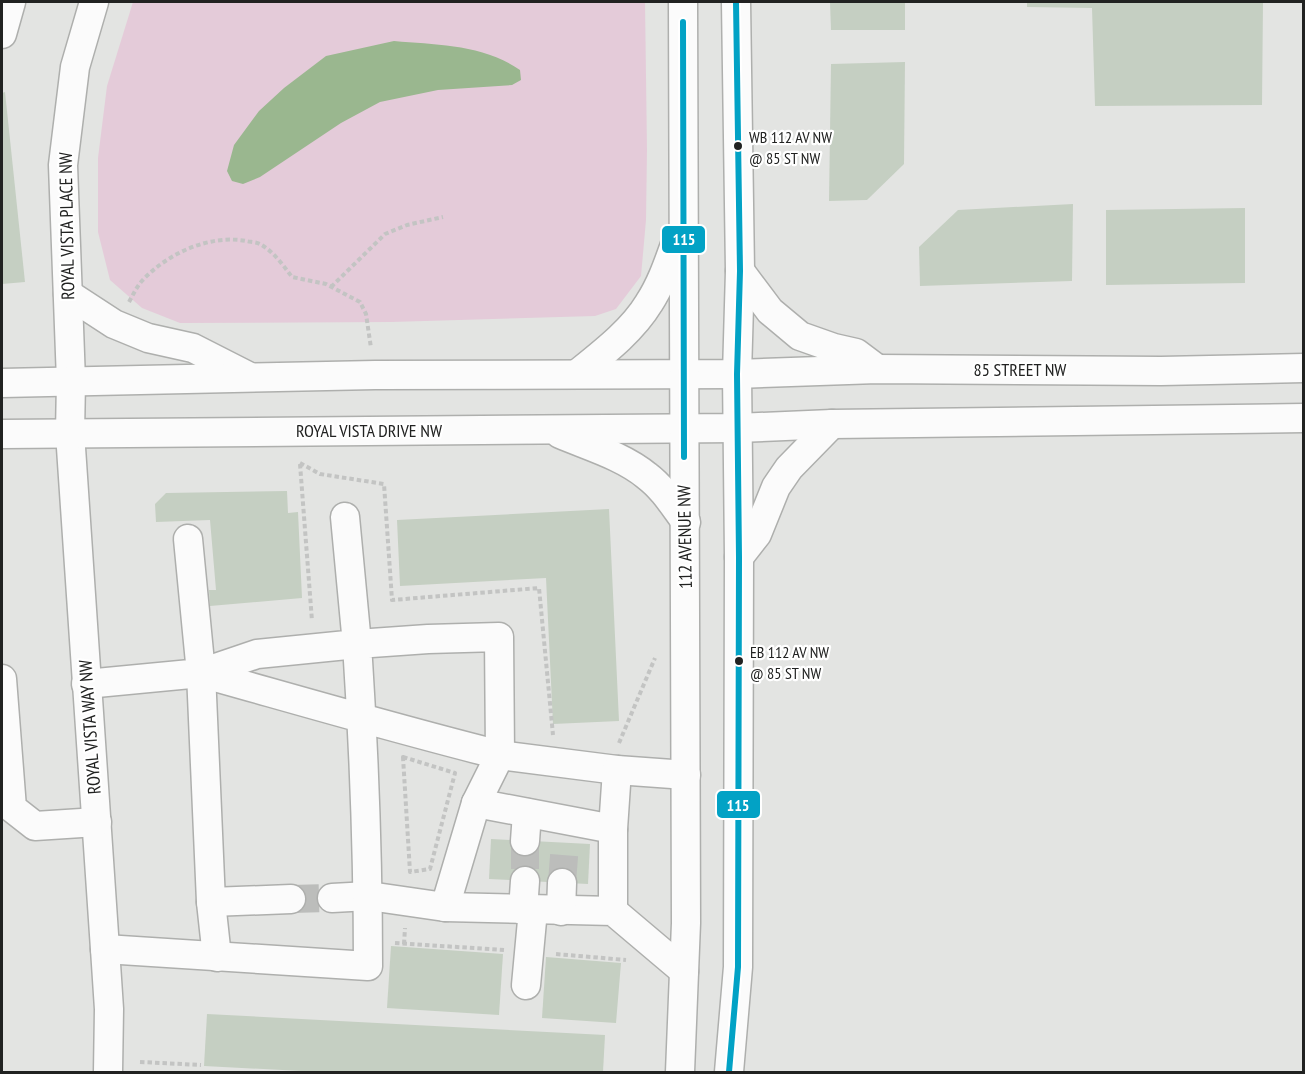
<svg xmlns="http://www.w3.org/2000/svg" width="1305" height="1074" font-family="'PT Sans Narrow',sans-serif">
  <style>
    .green { fill: #e4cbd9 }
    .water { fill: #9ab78f }
    .building { fill: #c5cfc2 }
    .lines { fill: none; stroke-linecap: round; stroke-linejoin: round }
    .minor-tunnel { stroke: #bcbdbb; stroke-width: 28; stroke-dasharray: 28 14; stroke-linecap: butt }
    .minor-casing { stroke: #aeafad; stroke-width: 31 }
    .path { stroke: #c3c4c3; stroke-width: 4; stroke-dasharray: 4.5 3; stroke-linecap: butt }
    .minor { stroke: #fbfbfb; stroke-width: 28 }
    .bus-1-casing { stroke: #fff; stroke-width: 10 }
    .bus-1 { stroke: #02a2c5; stroke-width: 6 }
    .bus-dot { fill: #212221; stroke: #fff; stroke-width: 2 }
    .labels { text-anchor: middle; stroke-width: 4.5; stroke-linejoin: round; paint-order: stroke }
    .bus-label { font-size: 16px; fill: #212221; stroke: #fff; text-anchor: start }
    .street-label { font-size: 18px; fill: #212221; stroke: #fff }
    .line-badge { stroke: #fff; stroke-width: 2 }
    .badge-label { font-size: 16px; text-anchor: middle; font-weight: bold; fill: #fff }
  </style>
  <rect width="100%" height="100%" fill="#e3e4e2"/>
  <!-- green -->
  <polygon class="green" points="133,2 645,2 647,150 646,220 641,276 616,309 595,316 391,322 180,323 142,308 110,280 98,232 98,158 107,86"/>
  <!-- water -->
  <path class="water" d="M394,41C438,45 482,44 520,70L521,80L512,85L438,90L380,102L341,123L260,177L243,184L232,181L227,171L234,145L259,111L284,88L326,56Z"/>
  <!-- building -->
  <g class="building">
    <polygon points="830,2 905,2 905,30 831,30"/>
    <polygon points="1027,2 1263,2 1262,105 1095,106 1092,8 1027,7"/>
    <polygon points="905,62 904,164 867,200 829,201 831,64"/>
    <polygon points="5,92 25,282 2,284 2,93"/>
    <polygon points="1073,204 1072,281 920,286 919,247 958,210"/>
    <polygon points="1245,208 1245,283 1106,285 1106,210"/>
    <polygon points="287,491 288,513 298,512 302,598 210,606 209,590 216,590 210,520 156,522 155,504 166,493"/>
    <polygon points="609,509 619,721 553,724 546,578 400,586 397,520"/>
    <polygon points="491,839 590,844 588,884 489,879"/>
    <polygon points="391,946 503,954 499,1015 387,1008"/>
    <polygon points="546,957 621,963 616,1023 542,1018"/>
    <polygon points="207,1014 605,1035 603,1072 320,1072 204,1066"/>
  </g>
  <g class="lines">
    <!-- minor-tunnel -->
    <g class="minor-tunnel">
      <polyline points="525,841 525,881"/>
      <polyline points="562,883 565,843"/>
      <polyline points="291,899 332,898"/>
    </g>
    <!-- minor casing -->
    <g class="minor-casing">
      <g id="minor">
        <polyline points="94,2 75,67 63,165 71,381 70,433 105,949 109,1009 108,1072"/>
        <polyline points="2,34 11,2"/>
        <polyline points="740,271 770,311 800,336 834,348 856,353 876,368"/>
        <polyline points="68,294 114,324 148,338 193,348 248,376"/>
        <path d="M577,374C603,353 632,331 649,303C662,283 669,261 677,239"/>
        <polyline points="2,383 375,375 737,374 877,369 1161,371 1304,368"/>
        <polyline points="2,434 737,428 832,424 1304,418"/>
        <path d="M560,434C588,446 623,456 647,476C663,488 674,506 686,522"/>
        <polyline points="739,557 757,534 776,487 789,468 832,424"/>
        <polyline points="201,673 257,654 357,644 345,517"/>
        <polyline points="201,673 211,902 217,957"/>
        <polyline points="2,679 12,808 35,826 97,822"/>
        <polyline points="86,684 201,673 188,539"/>
        <polyline points="476,803 613,829"/>
        <polyline points="525,841 527,813"/>
        <polyline points="332,898 369,896 445,907 613,911 684,971"/>
        <polyline points="211,902 291,899"/>
        <polyline points="445,907 476,803 500,755 617,770 686,775"/>
        <polyline points="523,910 525,881"/>
        <polyline points="561,911 562,883"/>
        <polyline points="613,911 613,829 617,770"/>
        <path d="M105,949L368,966C368,858 364,751 357,644L428,639L499,637L500,755C400,730 301,701 201,673"/>
        <polyline points="526,985 533,910"/>
        <polyline points="680,1072 686,923 683,2"/>
        <polyline points="729,1072 738,967 739,557 737,374 740,271 736,2"/>
      </g>
    </g>
    <!-- path -->
    <g class="path">
      <polyline points="331,287 385,234 407,225 443,217"/>
      <path d="M129,302C133,295 136,288 141,282C166,254 209,234 246,241C250,242 256,242 260,244C273,251 283,265 292,277L326,284L360,302L366,314L371,348"/>
      <polyline points="300,463 320,474 384,484 392,600 539,588 553,735"/>
      <polyline points="300,464 312,621"/>
      <polyline points="619,743 655,658"/>
      <polygon points="403,757 455,773 430,869 410,872"/>
      <polyline points="395,943 504,950"/>
      <polyline points="404,944 405,928"/>
      <polyline points="556,954 626,960"/>
      <polyline points="140,1062 201,1065"/>
    </g>
    <!-- minor -->
    <use href="#minor" class="minor"/>
    <!-- bus-1 casing -->
    <g class="bus-1-casing">
      <g id="bus-1">
        <polyline points="683,22 684,457"/>
        <polyline points="729,1072 738,967 739,557 737,374 740,271 736,2"/>
      </g>
    </g>
    <!-- bus-1 -->
    <use href="#bus-1" class="bus-1"/>
  </g>
  <!-- markers -->
  <g class="bus-dot">
    <circle cx="738" cy="146" r="5"/>
    <circle cx="739" cy="661" r="5"/>
  </g>
  <g class="labels">
    <!-- bus labels -->
    <g class="bus-label">
      <text x="749" y="143">WB 112 AV NW<tspan x="749" dy="21">@ 85 ST NW</tspan></text>
      <text x="750" y="658">EB 112 AV NW<tspan x="750" dy="21">@ 85 ST NW</tspan></text>
    </g>
    <!-- street labels -->
    <g class="street-label">
      <text transform="translate(67 226) rotate(-91)" y="6">ROYAL VISTA PLACE NW</text>
      <text x="1020" y="376">85 STREET NW</text>
      <text x="369" y="437">ROYAL VISTA DRIVE NW</text>
      <text transform="translate(685 537) rotate(-91)" y="6">112 AVENUE NW</text>
      <text transform="translate(90 727) rotate(-94)" y="6">ROYAL VISTA WAY NW</text>
    </g>
  </g>
  <g class="line-badge">
    <rect x="661" y="225" width="45" height="29" rx="6" fill="#02a2c5"/>
    <rect x="716" y="790" width="45" height="29" rx="6" fill="#02a2c5"/>
  </g>
  <g class="badge-label">
    <text x="684" y="245">115</text>
    <text x="738" y="811">115</text>
  </g>
  <!-- border -->
  <rect width="1305" height="1074" fill="none" stroke="#212221" stroke-width="6"/>
</svg>
